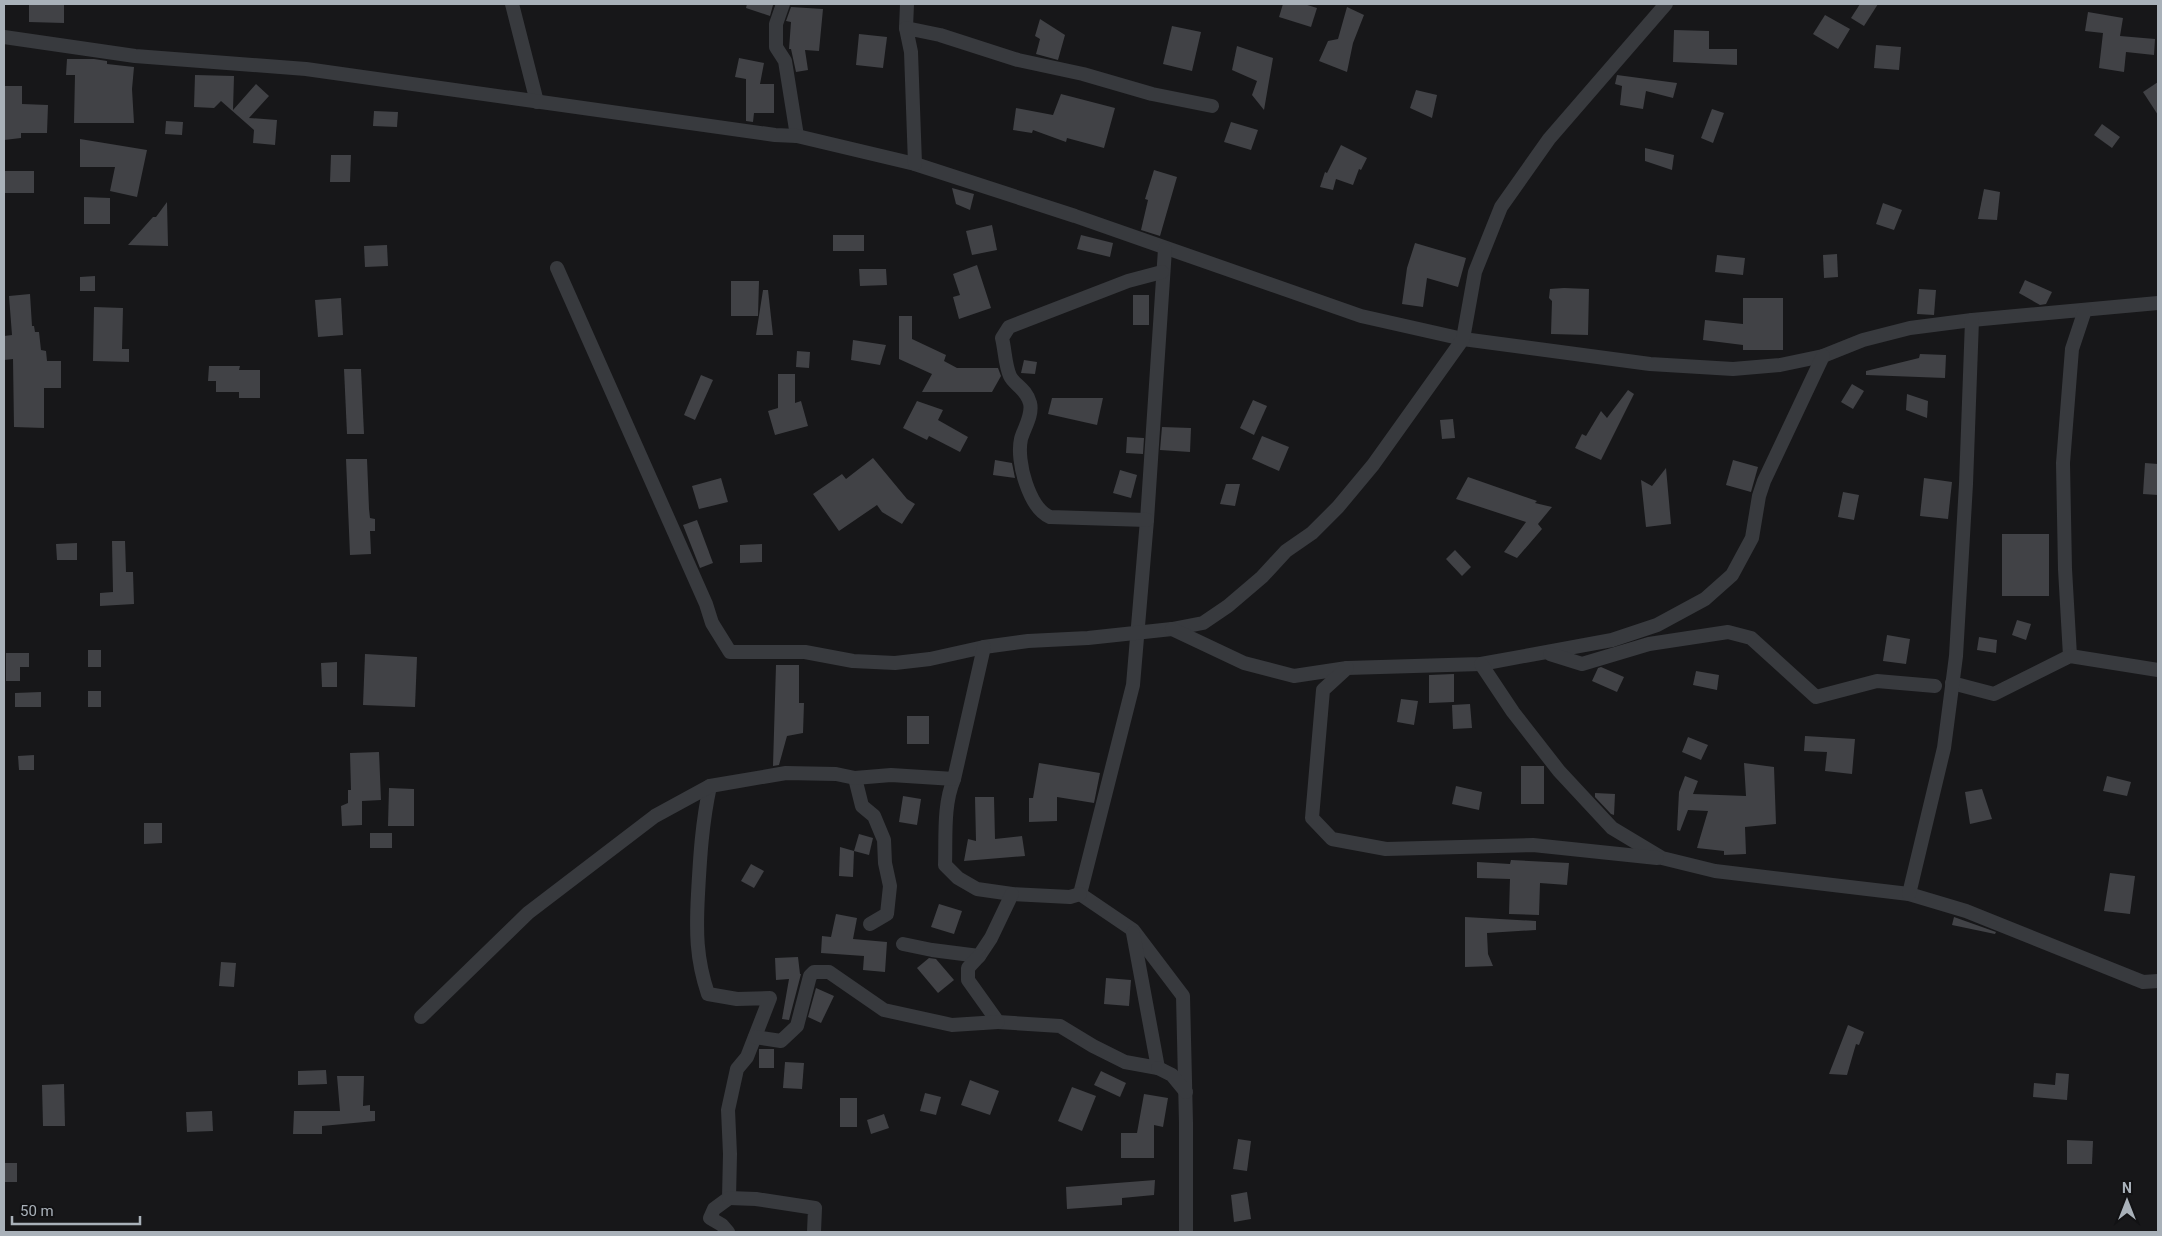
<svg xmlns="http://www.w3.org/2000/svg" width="2162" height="1236" font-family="Roboto,sans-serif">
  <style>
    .building { fill: #414246 }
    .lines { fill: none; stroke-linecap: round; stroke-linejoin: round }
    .street { stroke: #383a3e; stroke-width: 14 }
  </style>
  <rect width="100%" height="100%" fill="#171719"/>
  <!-- building -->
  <g class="building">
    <polygon points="29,4 64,4 64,23 29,22"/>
    <polygon points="747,4 761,4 773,5 770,16 746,8"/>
    <polygon points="1283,4 1304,4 1317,8 1311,27 1279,17"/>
    <polygon points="1860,4 1878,4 1864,26 1851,18"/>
    <polygon points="791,7 823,9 819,51 805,50 808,70 796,72 791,49 789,49 791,22 786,21"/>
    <polygon points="1347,7 1364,15 1353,43 1347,72 1319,61 1328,41 1338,39"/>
    <polygon points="2088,12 2123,18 2120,36 2155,39 2154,55 2126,52 2124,72 2099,68 2103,33 2085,31"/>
    <polygon points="1825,15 1850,29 1838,49 1813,34"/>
    <polygon points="1040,19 1065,35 1058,60 1036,54 1040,39 1035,36"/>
    <polygon points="1172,26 1201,32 1192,71 1163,64"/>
    <polygon points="1674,30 1709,31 1709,49 1737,49 1737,65 1673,62"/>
    <polygon points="859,34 887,37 883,68 856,65"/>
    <polygon points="1876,45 1901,47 1899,70 1874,68"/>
    <polygon points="1237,46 1273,58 1264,110 1252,95 1257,81 1232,70"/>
    <polygon points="739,58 764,63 760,84 774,84 774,113 754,113 753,122 746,121 746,79 735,77"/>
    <polygon points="67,59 94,59 107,61 107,64 134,67 132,89 134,123 74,123 75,75 66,75"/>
    <polygon points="195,75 234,76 233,110 256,84 269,96 249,118 277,120 275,145 253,143 254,130 221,101 214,108 194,107"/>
    <polygon points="1617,75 1677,83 1673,98 1646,91 1643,109 1620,105 1622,86 1615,84"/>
    <polygon points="2158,82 2158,115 2143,92"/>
    <polygon points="4,86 22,86 22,104 48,105 47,133 21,133 21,138 4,140"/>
    <polygon points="1416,90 1437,95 1432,118 1410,108"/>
    <polygon points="1061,94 1115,108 1104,148 1067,138 1066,142 1033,130 1032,133 1013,130 1016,108 1053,115"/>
    <polygon points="1712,109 1724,113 1713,143 1701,138"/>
    <polygon points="374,111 398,112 397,127 373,126"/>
    <polygon points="166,121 183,122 182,135 165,134"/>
    <polygon points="1231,122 1258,130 1251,150 1224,142"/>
    <polygon points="2102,124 2120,137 2112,148 2094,135"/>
    <polygon points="80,139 147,150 137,197 110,191 115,167 80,167"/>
    <polygon points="1341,145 1367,158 1361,170 1359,169 1353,185 1336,179 1333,190 1320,187 1325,172 1327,173"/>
    <polygon points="1645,148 1674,155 1672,170 1645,161"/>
    <polygon points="331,155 351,155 350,182 330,182"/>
    <polygon points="1154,170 1177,177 1160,236 1141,230 1148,200 1145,199"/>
    <rect x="4" y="171" width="30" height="22"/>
    <polygon points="952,188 974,194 970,210 956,204"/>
    <polygon points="1984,189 2000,192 1997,220 1978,219"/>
    <polygon points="84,197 110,198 110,224 84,224"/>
    <polygon points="167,202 168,246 128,245 153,217 156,217"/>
    <polygon points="1883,203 1902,210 1894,230 1876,224"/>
    <polygon points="992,225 997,250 972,255 966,231"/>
    <rect x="833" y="235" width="31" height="16"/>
    <polygon points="1081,235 1113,243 1110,257 1077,249"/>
    <polygon points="1415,243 1466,258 1458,287 1427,278 1423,307 1402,304 1407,268"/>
    <polygon points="387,245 388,266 365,267 364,246"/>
    <polygon points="1837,254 1838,277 1824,278 1823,255"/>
    <polygon points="1717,255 1745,258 1743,275 1715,272"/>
    <polygon points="977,265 991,308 959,319 953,297 960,295 953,274"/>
    <polygon points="859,269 886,269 887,285 860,286"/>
    <polygon points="95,276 95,291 80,291 80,277"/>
    <polygon points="2025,280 2052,292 2046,304 2040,305 2019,293"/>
    <polygon points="731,281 759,281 758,316 731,316"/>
    <polygon points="1564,288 1589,289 1588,335 1551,334 1552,301 1549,298 1550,289"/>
    <polygon points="1919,289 1936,290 1934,315 1917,314"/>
    <polygon points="763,290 768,290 773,335 756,335"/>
    <polygon points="30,294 32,326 34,326 35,332 39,332 41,350 46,351 47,361 61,361 61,388 44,388 44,428 14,427 13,359 4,360 4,336 12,335 9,296"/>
    <rect x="1133" y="295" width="16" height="30"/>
    <polygon points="341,298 343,335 318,337 315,300"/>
    <polygon points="1743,298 1783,298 1783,350 1743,350 1743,345 1703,340 1705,320 1743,324"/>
    <polygon points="94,307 123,308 122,349 129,349 129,362 93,361"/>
    <polygon points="899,316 912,316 912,339 946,355 944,361 957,368 998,368 1001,376 992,392 922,392 932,374 899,359"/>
    <polygon points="853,340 886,345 880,365 851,360"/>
    <polygon points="797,351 810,352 809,368 796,367"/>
    <polygon points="1920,354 1946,355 1945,378 1866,375 1866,371 1919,358"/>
    <polygon points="1024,360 1037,362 1035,374 1021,373"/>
    <polygon points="209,366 240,366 239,370 260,370 260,398 239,398 239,392 216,392 216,381 208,381"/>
    <polygon points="344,369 361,369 364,434 347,434"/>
    <polygon points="778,374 795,374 795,403 801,401 808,426 775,435 768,411 778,408"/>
    <polygon points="701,375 713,380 695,420 684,415"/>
    <polygon points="1852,384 1864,391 1853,409 1841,402"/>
    <polygon points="1628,390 1634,394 1601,460 1575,448 1582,434 1586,436 1601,411 1607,418"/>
    <polygon points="1907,394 1928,401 1927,418 1906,410"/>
    <polygon points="1052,398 1103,398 1097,425 1048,414"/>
    <polygon points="1253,400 1267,406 1254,435 1240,428"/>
    <polygon points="917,401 943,410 938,420 968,437 960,452 929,436 927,440 903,428"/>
    <polygon points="1453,419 1455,438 1442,439 1440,420"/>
    <polygon points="1162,427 1191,428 1190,452 1160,450"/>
    <polygon points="1262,436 1289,447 1279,471 1252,459"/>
    <polygon points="1127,437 1144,438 1143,454 1126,453"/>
    <polygon points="873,458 907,499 915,504 902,524 882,512 877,505 839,531 813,494 842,474 846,479"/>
    <polygon points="346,459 367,459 369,509 370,518 375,519 375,531 370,531 371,554 350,555"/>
    <polygon points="995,460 1012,463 1015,478 993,475"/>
    <polygon points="1733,460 1758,467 1751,492 1726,485"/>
    <polygon points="2145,463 2158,464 2158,495 2143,494"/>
    <polygon points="1666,468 1671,524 1646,527 1641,480 1652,486"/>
    <polygon points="1120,470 1137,475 1131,498 1113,493"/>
    <polygon points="1468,477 1537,501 1535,503 1552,507 1538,524 1542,529 1517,558 1504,552 1526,522 1456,499"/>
    <polygon points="721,478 728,502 699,509 692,486"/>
    <polygon points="1924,478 1952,482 1948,519 1920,516"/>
    <polygon points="1226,484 1240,484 1235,506 1220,504"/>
    <polygon points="1843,492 1859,495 1854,520 1838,517"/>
    <polygon points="697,520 713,563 700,568 683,525"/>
    <rect x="2002" y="534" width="47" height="62"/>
    <polygon points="112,541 125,541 126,572 133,572 134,604 100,606 100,593 113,592"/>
    <polygon points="77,543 77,560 57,560 56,544"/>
    <polygon points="762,544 762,562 740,563 740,545"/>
    <polygon points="1455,550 1471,567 1462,576 1446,559"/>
    <polygon points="2017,620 2031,624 2026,640 2012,635"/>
    <polygon points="1887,635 1910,639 1906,664 1883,661"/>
    <polygon points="1979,637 1997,640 1996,653 1977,650"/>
    <rect x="88" y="650" width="13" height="17"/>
    <polygon points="6,653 29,653 29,667 20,667 20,681 6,681"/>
    <polygon points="365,654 417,657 415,707 363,705"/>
    <polygon points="337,662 337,687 322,687 321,663"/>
    <polygon points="776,665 799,665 799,703 804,703 803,733 787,736 779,765 773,766"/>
    <polygon points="1601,667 1624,677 1617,692 1592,681 1598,668"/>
    <polygon points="1696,671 1719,675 1717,690 1693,685"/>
    <polygon points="1454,674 1454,702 1429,703 1429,675"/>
    <rect x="88" y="691" width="13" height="16"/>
    <polygon points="41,692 41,707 15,707 15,693"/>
    <polygon points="1401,699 1418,701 1414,725 1397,722"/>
    <polygon points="1470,704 1472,728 1453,729 1452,705"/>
    <rect x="907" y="716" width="22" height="28"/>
    <polygon points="1805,736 1855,739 1852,774 1825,771 1827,752 1804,751"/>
    <polygon points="1688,737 1708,745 1701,760 1682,752"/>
    <polygon points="379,752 381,800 362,801 362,825 342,826 341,806 348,803 348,790 351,790 350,753"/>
    <polygon points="34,755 34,770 19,770 18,756"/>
    <polygon points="1039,763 1100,773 1094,803 1057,797 1057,821 1029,822 1029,798 1033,798"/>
    <polygon points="1744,763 1774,767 1776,824 1745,827 1746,854 1724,855 1724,851 1697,848 1708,811 1688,810 1680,831 1677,830 1679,792 1685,776 1698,781 1693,794 1746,796"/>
    <rect x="1521" y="766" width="23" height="38"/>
    <polygon points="2107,776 2131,782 2127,796 2103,791"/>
    <polygon points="1456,786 1482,792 1479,810 1452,804"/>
    <polygon points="389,788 414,789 414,826 388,826"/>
    <polygon points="1982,789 1992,819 1970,824 1965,792"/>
    <polygon points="1595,793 1615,794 1614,815 1611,814 1595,797"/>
    <polygon points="903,796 921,799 917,825 899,822"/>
    <polygon points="975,797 994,797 995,839 1022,836 1025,856 964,861 968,839 976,841"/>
    <polygon points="144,823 162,823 162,843 144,844"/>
    <rect x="370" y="833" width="22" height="15"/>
    <polygon points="859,834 873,838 869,855 854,851"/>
    <polygon points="840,847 854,851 853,877 839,876"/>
    <polygon points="1511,860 1569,863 1567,885 1540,883 1539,915 1509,914 1510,879 1477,878 1477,862 1510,864"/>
    <polygon points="751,864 764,871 754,888 741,881"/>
    <polygon points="2110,873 2135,876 2130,914 2104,911"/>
    <polygon points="939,904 962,911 954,934 931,927"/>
    <polygon points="836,914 857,918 853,939 887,942 885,972 863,970 864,956 821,953 822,936 831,937"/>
    <polygon points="1465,917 1536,921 1536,930 1487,933 1488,954 1493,966 1465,967"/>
    <polygon points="1954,917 1996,932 1995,934 1952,925"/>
    <polygon points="798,957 800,974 801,974 789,1020 782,1019 789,979 776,980 775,958"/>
    <polygon points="929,958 936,959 954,980 938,993 917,968"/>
    <polygon points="221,962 236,963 234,987 219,986"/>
    <polygon points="1106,978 1131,980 1129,1006 1104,1004"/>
    <polygon points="816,988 834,996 821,1023 808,1017"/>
    <polygon points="1848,1025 1864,1032 1859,1045 1856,1044 1847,1075 1829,1074"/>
    <rect x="759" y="1049" width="15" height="19"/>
    <polygon points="785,1062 804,1063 802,1089 783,1088"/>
    <polygon points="326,1070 327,1084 298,1085 298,1071"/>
    <polygon points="1101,1071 1126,1083 1120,1097 1094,1085"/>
    <polygon points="2056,1073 2069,1074 2067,1100 2033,1097 2034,1083 2055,1085"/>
    <polygon points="337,1076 364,1076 363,1106 370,1105 370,1111 375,1111 375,1121 322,1126 322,1134 293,1134 294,1111 340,1111"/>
    <polygon points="970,1080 999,1091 990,1115 961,1105"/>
    <polygon points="64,1084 65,1126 43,1126 42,1085"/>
    <polygon points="1072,1087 1096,1096 1082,1131 1058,1121"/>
    <polygon points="925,1093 941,1097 936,1115 920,1111"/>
    <polygon points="1144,1094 1168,1098 1163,1127 1154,1125 1154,1158 1121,1158 1121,1133 1137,1133"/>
    <rect x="840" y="1098" width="17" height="29"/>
    <polygon points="212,1111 213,1131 187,1132 186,1112"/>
    <polygon points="884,1114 889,1128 871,1134 867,1120"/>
    <polygon points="1238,1139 1251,1141 1247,1171 1233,1169"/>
    <polygon points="2067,1140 2093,1141 2092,1164 2067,1164"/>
    <rect x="4" y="1163" width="13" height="19"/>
    <polygon points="1155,1180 1154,1195 1122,1198 1122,1205 1067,1209 1066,1187"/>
    <polygon points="1247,1192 1251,1219 1234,1222 1231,1195"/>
  </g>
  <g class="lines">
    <!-- street -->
    <g class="street">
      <polyline points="512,4 537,102"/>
      <polyline points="783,4 776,24 776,47 785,61 797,136"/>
      <polyline points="906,28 907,4"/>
      <polyline points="4,37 135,56 306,69 775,135 797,136 915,164 1075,216 1361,316 1463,339 1650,364 1733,369 1780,365 1823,356 1863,340 1910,328 1972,320 2158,303"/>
      <polyline points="915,164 911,52 906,28 940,35 1018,60 1083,74 1152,94 1212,106"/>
      <polyline points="1165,249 1147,520 1133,685 1080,894 1133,930 1183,996 1186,1123 1186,1232"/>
      <polyline points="557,268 706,604 712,623 730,652 805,652 853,661 895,663 930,659 984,647 1028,641 1088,638 1172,629 1203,623 1228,606 1262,577 1286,551 1312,533 1338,507 1373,465 1463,339 1475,272 1501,207 1549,139 1666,4"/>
      <path d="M1147,520L1050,517C1029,508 1016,461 1021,439C1024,428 1033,415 1030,403C1026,388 1014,385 1010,376C1005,365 1005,350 1002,338L1009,327L1128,281L1162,272"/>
      <polyline points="1172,629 1244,663 1294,676 1347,668 1481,664 1612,640 1657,625 1705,599 1732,575 1752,538 1759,496 1764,481 1823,356"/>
      <polyline points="1550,654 1582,664 1649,644 1728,632 1751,638 1816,697 1877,681 1935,686"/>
      <polyline points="2070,656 2065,569 2063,463 2072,349 2085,310"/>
      <polyline points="1481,664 1513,712 1559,771 1612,828 1662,858 1715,871 1909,894 1966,911 2143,982 2158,981"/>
      <polyline points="1347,668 1323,690 1312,818 1332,839 1386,849 1533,845 1657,858"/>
      <polyline points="1952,683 1994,694 2070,656 2158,670"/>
      <polyline points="855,778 862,806 874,816 884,840 885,863 890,886 887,914 870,924"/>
      <path d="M954,779C943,805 946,837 945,865L958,878L977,889L1012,894L1070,897L1080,894"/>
      <path d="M710,786C702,823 700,857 698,894C696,931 696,958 708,994L737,999L770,998L747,1057L737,1069L728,1110L730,1154L729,1198L714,1209L710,1218L722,1225L728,1232"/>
      <polyline points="1909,894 1944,748 1956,656 1966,484 1972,320"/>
      <polyline points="903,944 932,950 979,956 991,938 1012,894"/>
      <polyline points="979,956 968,968 968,980 998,1022 1060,1026 1093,1046 1125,1062 1158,1068 1133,933"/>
      <polyline points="421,1017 528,913 655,816 710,786 786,773 836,774 855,778 891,775 954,779 984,647"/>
      <polyline points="755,1037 781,1041 797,1026 810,976 814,972 829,972 884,1010 952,1025 998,1022"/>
      <polyline points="1158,1068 1172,1075 1186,1092"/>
      <polyline points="729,1198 756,1199 815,1208 814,1232"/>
    </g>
  </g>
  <!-- border -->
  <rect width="2162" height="1236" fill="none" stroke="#a9b1b9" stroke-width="10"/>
  <!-- north arrow -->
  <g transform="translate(2127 1201)" stroke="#121214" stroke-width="4" paint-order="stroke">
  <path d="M0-4L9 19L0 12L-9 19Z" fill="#a9b1b9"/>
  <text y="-8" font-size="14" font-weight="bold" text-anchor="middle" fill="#a9b1b9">N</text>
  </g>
  <!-- scale -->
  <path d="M12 1216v8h128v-8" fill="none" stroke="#a9b1b9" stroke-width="2.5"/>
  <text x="20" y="1216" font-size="15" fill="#a9b1b9" stroke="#121214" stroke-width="4" paint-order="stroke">50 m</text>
</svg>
